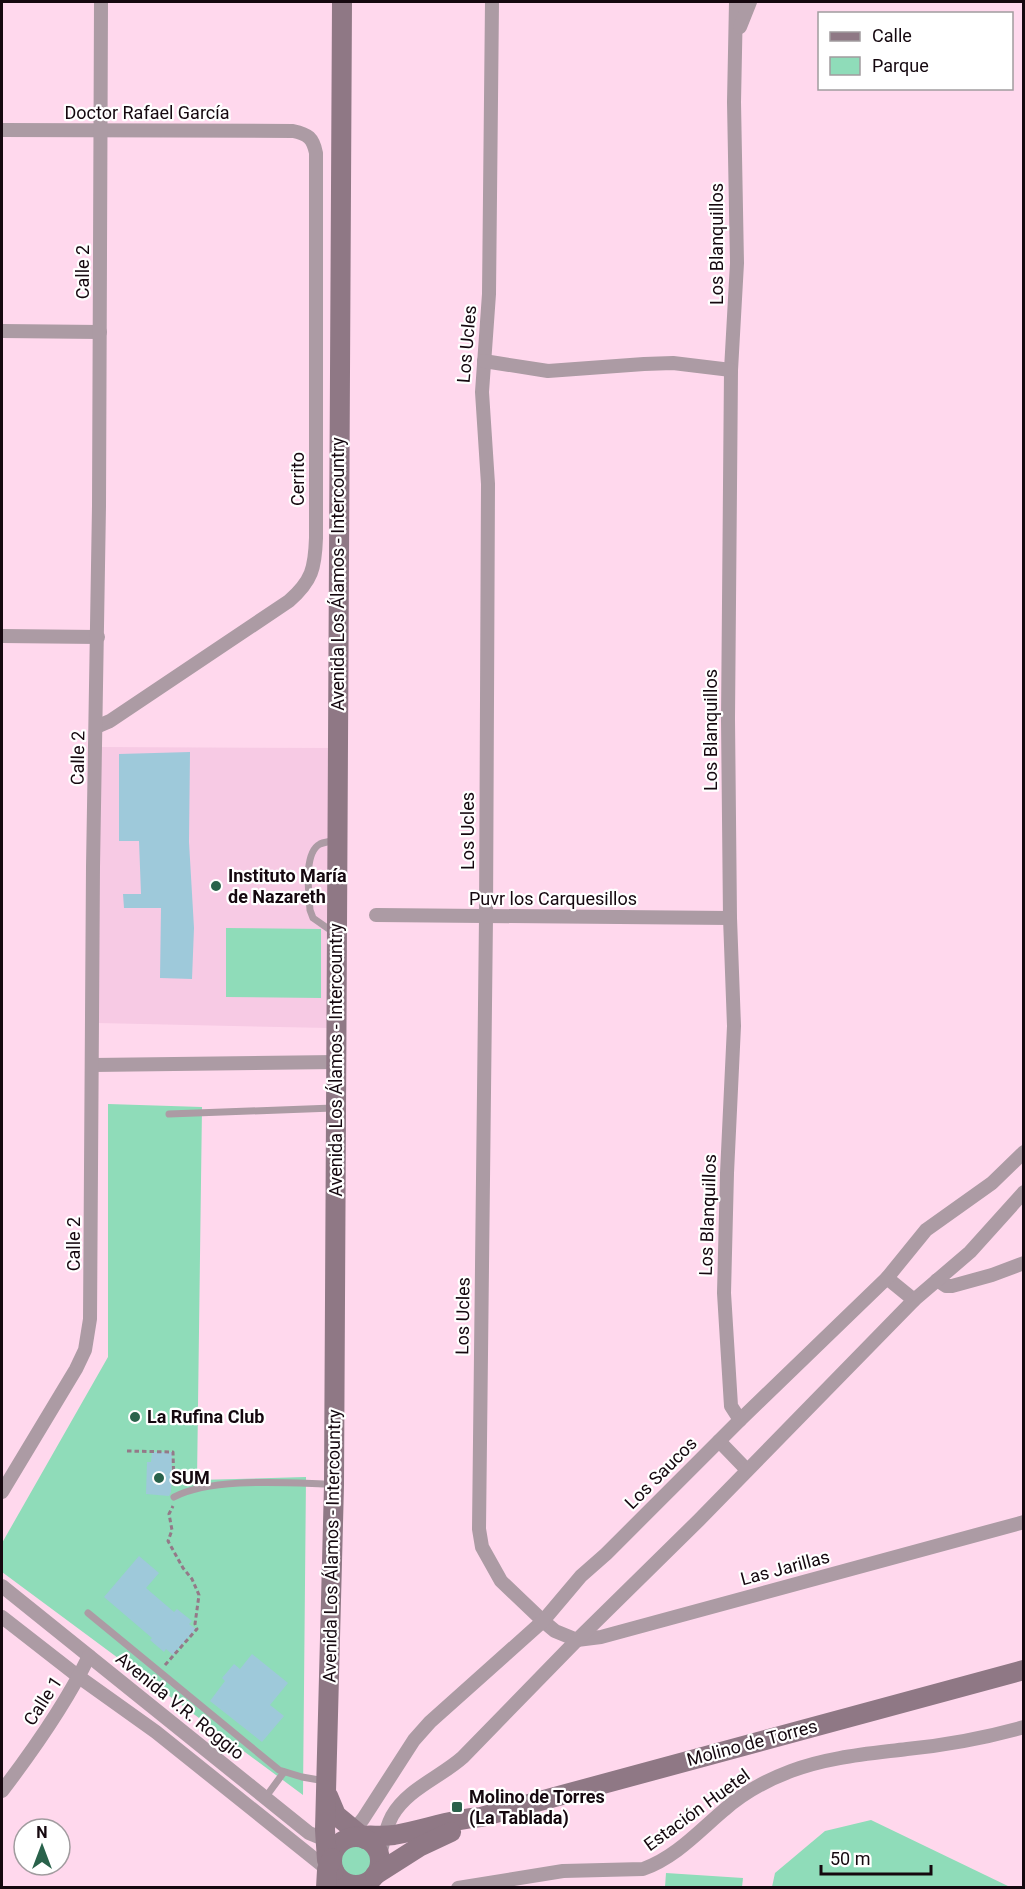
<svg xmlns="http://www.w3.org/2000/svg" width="1025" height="1889" font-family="Roboto,sans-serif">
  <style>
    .built { fill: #f7cae4 }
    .green { fill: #8fdcb9 }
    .building { fill: #9ec9da }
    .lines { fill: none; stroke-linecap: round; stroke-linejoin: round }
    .path { stroke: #947988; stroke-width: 3; stroke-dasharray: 4.5 3; stroke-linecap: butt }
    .service { stroke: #ac9ba4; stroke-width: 7 }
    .minor { stroke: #ac9ba4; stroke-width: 14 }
    .secondary { stroke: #8f7885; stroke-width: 20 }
    .poi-dot { fill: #29624b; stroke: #fff; stroke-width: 2 }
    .labels { text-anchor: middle; stroke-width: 4.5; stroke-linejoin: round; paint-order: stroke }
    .street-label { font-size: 18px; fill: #15080f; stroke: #fff }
    .poi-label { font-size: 18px; font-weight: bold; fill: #15080f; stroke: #fff; text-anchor: start }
  </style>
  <rect width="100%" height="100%" fill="#ffd8ed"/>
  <!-- built -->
  <polygon class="built" points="99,747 337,748 329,1028 97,1023"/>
  <!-- green -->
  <g class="green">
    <polygon points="226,928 321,929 321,998 226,997"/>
    <polygon points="108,1104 202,1107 197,1480 306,1477 303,1795 2,1572 2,1543 108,1357"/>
    <polygon points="871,1820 1010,1887 772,1887 775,1873 825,1831"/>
    <circle cx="356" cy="1861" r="17"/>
    <polygon points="666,1873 743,1878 742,1887 665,1887"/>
  </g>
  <!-- building -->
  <g class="building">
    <polygon points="190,752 189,842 194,928 192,979 160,978 161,908 124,908 123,894 141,894 139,841 119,841 119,754"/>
    <polygon points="152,1452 172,1452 171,1492 169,1496 146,1494 147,1462 151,1462"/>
    <polygon points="139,1556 159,1573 146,1588 174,1612 177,1609 192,1621 189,1624 196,1629 173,1655 166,1649 164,1652 150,1640 152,1638 104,1597"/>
    <polygon points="252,1654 288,1683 270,1705 284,1716 262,1742 210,1701 225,1681 222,1678 234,1664 240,1669"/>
  </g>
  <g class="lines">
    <!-- path -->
    <g class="path">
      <polyline points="127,1451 173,1452 174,1488"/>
      <polyline points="165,1665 197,1629 195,1624 199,1595 192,1579 183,1568 168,1541 172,1530 169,1514 173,1506"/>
    </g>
    <!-- service -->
    <g class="service">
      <path d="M333,932L313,918L310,910C309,894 303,853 320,844C324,842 330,842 334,840"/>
      <polyline points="169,1114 333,1108"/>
      <path d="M174,1497C212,1477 288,1483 331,1484"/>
      <polyline points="88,1613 279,1770 302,1777 325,1781"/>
      <polyline points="265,1798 284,1772"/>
    </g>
    <!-- minor -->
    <g class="minor">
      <polyline points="492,2 489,294 482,392 488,484 486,917 479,1529 482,1547 501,1581 543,1621 555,1631 577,1640 601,1637 1024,1522"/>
      <polyline points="736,2 734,102 737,263 731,370 728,719 730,918 734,1026 727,1173 724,1293 731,1406 740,1420"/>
      <polyline points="740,27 750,2"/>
      <path d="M2,130L293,131C308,134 313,138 316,153V538C315,568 312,581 289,601L110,721L96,727"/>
      <polyline points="2,331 100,332"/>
      <polyline points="484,361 548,371 644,364 673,363 731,370"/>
      <polyline points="2,636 98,637"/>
      <polyline points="376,915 730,918"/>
      <polyline points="93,1065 336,1062"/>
      <polyline points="887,1278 914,1300"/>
      <polyline points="937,1280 946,1286 952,1286 992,1275 1024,1263"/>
      <polyline points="719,1441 747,1470"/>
      <polyline points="2,1492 76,1369 85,1350 90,1319 93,867 99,506 101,2"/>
      <polyline points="2,1586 309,1833 326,1840 341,1842"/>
      <polyline points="2,1617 79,1677 156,1732 332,1873"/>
      <path d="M2,1791C34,1749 66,1704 89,1656"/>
      <polyline points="350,1835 363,1819 414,1740 430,1722 543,1621 581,1576 606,1554 740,1420 887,1278 926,1230 992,1183 1024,1152"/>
      <path d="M380,1856C383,1843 385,1829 392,1816C407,1789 441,1777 463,1757L577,1640L699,1520L914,1300L970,1252L1024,1192"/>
      <path d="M458,1888L563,1871L643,1869C675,1858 699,1831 724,1810C743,1793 767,1780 791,1771C828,1757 867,1754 907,1749C946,1745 985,1738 1024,1727"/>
    </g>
    <!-- secondary -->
    <g class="secondary">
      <polyline points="328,1796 336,1815 365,1839"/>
      <path d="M353,1837C366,1834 380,1837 394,1835C423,1830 452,1819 481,1817L1024,1670"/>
      <circle cx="356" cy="1861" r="24"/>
      <polyline points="334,1871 327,1860 325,1830 334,1485 342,2"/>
      <polyline points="375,1875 419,1847 451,1832"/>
      <polyline points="326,1888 327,1870 332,1858"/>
    </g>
  </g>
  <!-- markers -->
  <g class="poi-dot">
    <circle cx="216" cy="886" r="6"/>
    <circle cx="135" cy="1417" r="6"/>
    <circle cx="159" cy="1478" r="6"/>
    <rect x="451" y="1801" width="12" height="12" rx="3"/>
  </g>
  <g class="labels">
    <!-- street labels -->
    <g class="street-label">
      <text x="147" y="119">Doctor Rafael García</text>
      <text transform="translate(717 244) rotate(-90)" y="6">Los Blanquillos</text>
      <text transform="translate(83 272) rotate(-90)" y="6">Calle 2</text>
      <text transform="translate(467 344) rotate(-85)" y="6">Los Ucles</text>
      <text transform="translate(298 479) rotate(-90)" y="6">Cerrito</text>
      <text transform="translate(338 574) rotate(-90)" y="6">Avenida Los Álamos - Intercountry</text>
      <text transform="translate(711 730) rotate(-90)" y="6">Los Blanquillos</text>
      <text transform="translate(78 758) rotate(-89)" y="6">Calle 2</text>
      <text transform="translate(468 831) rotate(-90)" y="6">Los Ucles</text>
      <text x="553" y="905">Puvr los Carquesillos</text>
      <text transform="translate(336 1060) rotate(-90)" y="6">Avenida Los Álamos - Intercountry</text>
      <text transform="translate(708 1215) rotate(-88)" y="6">Los Blanquillos</text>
      <text transform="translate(74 1244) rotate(-90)" y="6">Calle 2</text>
      <text transform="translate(463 1316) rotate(-89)" y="6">Los Ucles</text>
      <text transform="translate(661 1473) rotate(-45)" y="6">Los Saucos</text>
      <text transform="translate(332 1546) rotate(-89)" y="6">Avenida Los Álamos - Intercountry</text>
      <text transform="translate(785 1568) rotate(-15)" y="6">Las Jarillas</text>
      <text transform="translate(43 1701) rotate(-57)" y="6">Calle 1</text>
      <text transform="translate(180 1706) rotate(39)" y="6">Avenida V.R. Roggio</text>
      <text transform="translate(752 1743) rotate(-15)" y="6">Molino de Torres</text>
      <text transform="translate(697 1810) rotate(-36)" y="6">Estación Huetel</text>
    </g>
    <!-- poi labels -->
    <g class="poi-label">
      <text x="228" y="882">Instituto María<tspan x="228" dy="21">de Nazareth</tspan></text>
      <text x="147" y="1423">La Rufina Club</text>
      <text x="171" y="1484">SUM</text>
      <text x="469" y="1803">Molino de Torres<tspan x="469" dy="21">(La Tablada)</tspan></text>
    </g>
  </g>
  <!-- border -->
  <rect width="1025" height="1889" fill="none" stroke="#15080f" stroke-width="6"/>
  <!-- legend -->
  <rect x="818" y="12" width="195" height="78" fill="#ffffff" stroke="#a19c9f" stroke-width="1.5"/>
  <rect x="830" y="32" width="30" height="9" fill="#8f7885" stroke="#a19c9f" stroke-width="1.5"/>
  <text x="872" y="42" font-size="18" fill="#15080f">Calle</text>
  <rect x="830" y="57" width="30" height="18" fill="#8fdcb9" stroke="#a19c9f" stroke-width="1.5"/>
  <text x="872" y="72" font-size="18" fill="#15080f">Parque</text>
  <!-- north arrow -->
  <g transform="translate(42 1847)"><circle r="28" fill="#ffffff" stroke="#a19c9f" stroke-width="1.5"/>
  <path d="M0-4.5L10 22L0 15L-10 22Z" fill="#29624b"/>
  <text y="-9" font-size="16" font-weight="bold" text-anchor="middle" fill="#15080f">N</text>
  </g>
  <!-- scale -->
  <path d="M821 1865v9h110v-9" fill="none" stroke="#15080f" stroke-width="3"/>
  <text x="830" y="1865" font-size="18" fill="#15080f" stroke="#ffffff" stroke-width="4.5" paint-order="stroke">50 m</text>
</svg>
